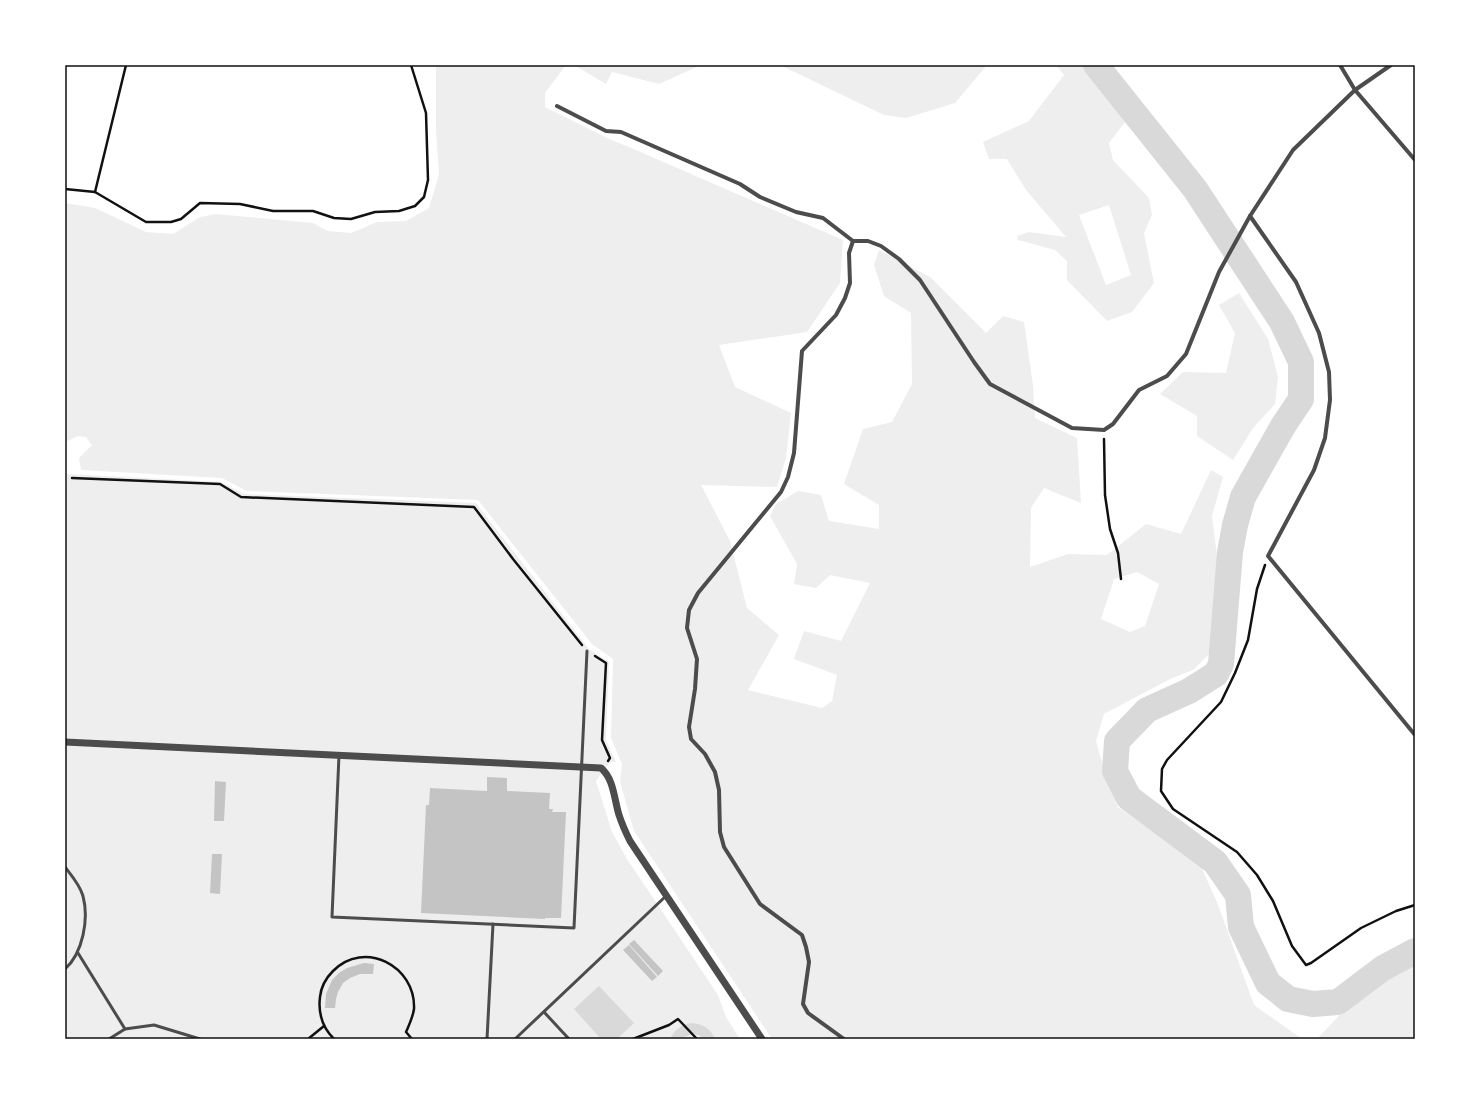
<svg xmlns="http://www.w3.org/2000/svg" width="1480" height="1104" font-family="Bitter,serif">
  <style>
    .green { fill: #eee; fill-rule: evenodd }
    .water { fill: #d9d9d9 }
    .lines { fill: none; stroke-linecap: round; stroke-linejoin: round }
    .river { stroke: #d9d9d9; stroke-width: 26 }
    .building { fill: #c4c4c4 }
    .path { stroke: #111; stroke-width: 2.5 }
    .service { stroke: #4c4c4c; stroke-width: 3 }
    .minor { stroke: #4c4c4c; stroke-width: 4 }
    .tertiary { stroke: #4c4c4c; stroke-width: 7 }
    .neatline { fill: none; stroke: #111; stroke-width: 1.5 }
  </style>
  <rect width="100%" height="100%" fill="#fff"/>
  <!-- green -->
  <g class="green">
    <path d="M436,65H566L545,93V107L609,139L629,147L843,240L840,283L807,332L719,345L735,387L791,413L786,458L777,487L701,485L730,541L747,608L779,635L748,690L822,708L832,701L837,675L794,659L804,631L841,641L870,583L830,575L816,588L794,584L797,564L770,516L776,504L798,491L821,495L829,521L879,529V505L844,484L863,429L892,422L912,384L911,313L884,296L874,265L879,250L930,277L986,333L1003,316L1024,322L1033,385L1035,418L1077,438L1081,503L1044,488L1031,508L1030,567L1068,554L1107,555L1146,524L1181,534L1211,470L1223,477L1212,516L1217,556L1210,653L1193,670L1170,679L1104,714L1096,741L1103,766L1118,807L1200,864L1217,902L1254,1005L1302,1039H772L634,831L620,782L622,764L611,738L613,659L592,644L478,500L247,491L222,478L81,470L79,458L92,445L86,437L78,436L65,442V203L95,208L146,232L173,234L200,217L216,214L313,223L328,231L351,233L377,222L406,221L429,208L439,174L436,131ZM1137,572L1159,584L1145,626L1130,632L1101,619L1114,579Z"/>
    <polygon points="574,65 701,65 659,84 612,72 606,84"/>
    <polygon points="780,65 987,65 955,103 906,118 884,115"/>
    <path d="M1056,65H1084L1128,118L1109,143L1113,160L1149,198L1152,215L1144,233L1154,283L1132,312L1107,321L1067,280V261L1055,250L1018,240L1017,236L1029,232L1066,237L1026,190L1007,159H989L983,142L1029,121L1064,75ZM1109,205L1131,275L1106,285L1079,215Z"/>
    <polygon points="1239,293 1268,339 1278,377 1275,404 1253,428 1233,460 1197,436 1197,416 1160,394 1183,372 1226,373 1235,333 1219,305"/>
    <polygon points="67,474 221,482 244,494 476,503 589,649 609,662 606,740 616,762 610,762 596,781 612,832 627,859 718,995 726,1017 740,1039 65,1039 65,521"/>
    <polygon points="1415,948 1415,1039 1317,1039 1372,981"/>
  </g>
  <!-- water -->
  <g class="water">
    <polygon points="599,986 634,1023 617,1039 601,1039 574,1009"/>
    <path d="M692,1023C703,1024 711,1029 715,1039H704C696,1032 691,1034 683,1038C680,1040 674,1039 670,1039C675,1029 682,1024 692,1023Z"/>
  </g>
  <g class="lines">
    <!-- river -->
    <polyline class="river" points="1096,65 1195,189 1282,322 1301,362 1301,399 1283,426 1243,497 1235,525 1230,552 1221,664 1216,674 1189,691 1147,710 1117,741 1115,771 1129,798 1215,862 1238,895 1241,927 1268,983 1288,999 1313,1004 1338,1002 1383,968 1415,951"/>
  </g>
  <!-- building -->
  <g class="building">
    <polygon points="487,777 507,778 507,791 550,793 549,809 553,809 552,812 566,812 561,918 545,918 545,919 421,913 426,805 429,805 430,788 487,791"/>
    <polygon points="215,781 226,782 224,821 214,821"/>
    <polygon points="212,854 222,854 220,894 210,893"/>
    <polygon points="634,940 663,971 658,976 629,944"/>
    <polygon points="629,945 657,977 652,981 623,950"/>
    <polygon points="364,963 374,964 373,974 360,974 350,978 343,983 338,992 336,999 335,1008 325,1008 326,994 332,980 339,973 347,968"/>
  </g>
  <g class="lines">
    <!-- path -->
    <g class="path">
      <polyline points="65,189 95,192 146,222 171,222 181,219 200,203 240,204 273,211 313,211 334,218 351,219 375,212 399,211 415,206 424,197 428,180 426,113 411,65"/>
      <polyline points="95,192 126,65"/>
      <polyline points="1104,439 1105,495 1110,529 1118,553 1121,579"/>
      <polyline points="72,478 220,484 241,497 474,507 513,559 582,645"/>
      <polyline points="1265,565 1257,589 1248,640 1235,673 1221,702 1167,760 1162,769 1161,791 1173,809 1237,852 1257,875 1273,901 1292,946 1306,965 1311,963 1361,928 1396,911 1415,905"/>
      <polyline points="595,656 606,663 602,740 610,758 608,761"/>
      <polyline points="308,1039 324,1026"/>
      <path d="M334,1039C322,1027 318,1013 320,997C321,987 326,978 333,971C364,939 416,966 414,1009C413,1017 409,1025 406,1032L412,1039"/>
      <polyline points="633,1039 669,1025 678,1019 697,1039"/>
    </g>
    <!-- service -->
    <g class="service">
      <polyline points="339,755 332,917 574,928 587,651"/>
      <path d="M65,867C72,876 80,885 83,896C89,919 83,953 65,969"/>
      <polyline points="78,953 125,1029"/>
      <polyline points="544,1012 569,1039"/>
      <polyline points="109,1039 125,1029 154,1025 200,1039"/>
      <polyline points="487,1039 493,924"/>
      <polyline points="515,1039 666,896"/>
    </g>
    <!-- minor -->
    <g class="minor">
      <polyline points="1340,65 1355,90 1415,160"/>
      <polyline points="557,106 606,131 621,132 740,184 760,197 796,212 823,218 853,241"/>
      <polyline points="1250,216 1296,282 1319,333 1329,372 1330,400 1325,438 1314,470 1268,556 1415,735"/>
      <polyline points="844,1039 808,1013 803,1004 809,962 806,947 802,935 760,904 724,847 720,832 719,790 715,772 705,754 691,739 689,727 695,689 697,659 687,628 689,610 698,593 781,492 788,477 794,453 802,351 836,315 845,298 850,283 849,253 853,241 868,241 881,246 899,259 920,280 974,362 990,384 1072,428 1104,430 1113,424 1139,390 1167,376 1186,354 1219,272 1250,216 1293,150 1355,90 1391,65"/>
    </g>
    <!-- tertiary -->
    <path class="tertiary" d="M65,742L601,768C614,779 614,799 619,815C622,824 626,833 630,841L762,1039"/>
  </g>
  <!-- border -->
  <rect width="1480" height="1104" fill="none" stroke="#ffffff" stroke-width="132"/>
  <rect x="66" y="66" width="1348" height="972" class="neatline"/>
</svg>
